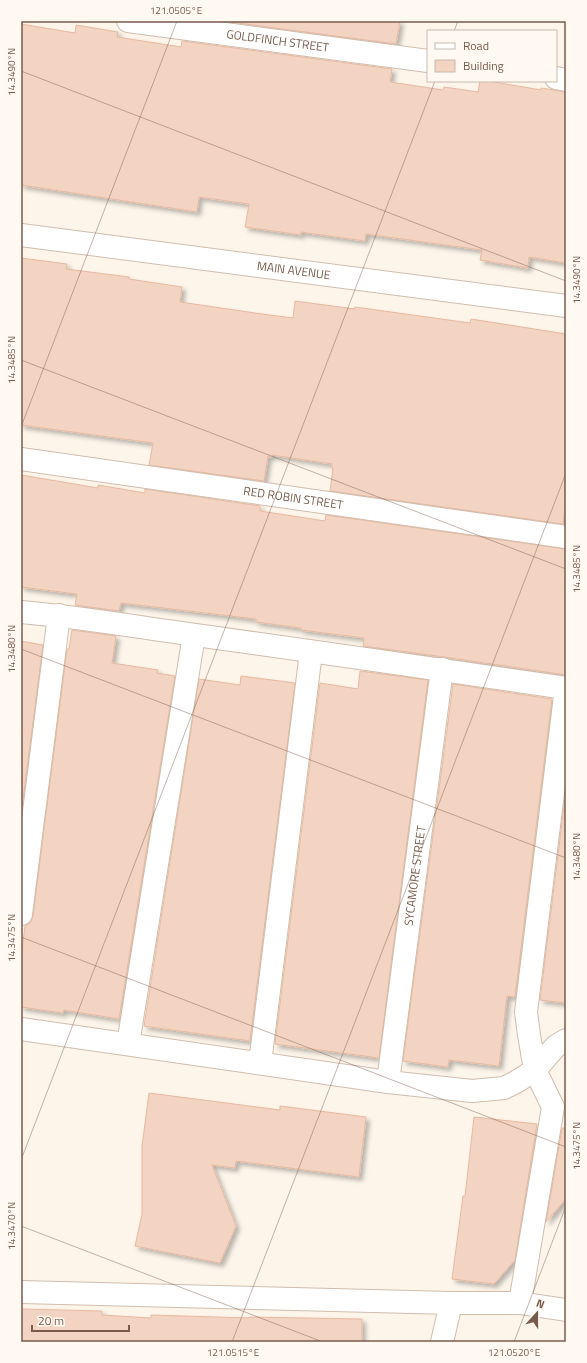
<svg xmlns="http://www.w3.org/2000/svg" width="587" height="1363" font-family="'Titillium Web',sans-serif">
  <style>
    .building { fill: #f3d3c1; stroke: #e7b9a0; filter: url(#shadow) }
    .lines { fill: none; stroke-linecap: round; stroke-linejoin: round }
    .minor-casing { stroke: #d0bdae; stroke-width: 24 }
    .minor { stroke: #fff; stroke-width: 22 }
    .ticks { fill: none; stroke: #795b4c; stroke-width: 1; stroke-opacity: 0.45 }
    .labels { text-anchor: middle; stroke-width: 4; stroke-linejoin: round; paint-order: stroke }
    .street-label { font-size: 12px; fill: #795b4c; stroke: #fff9f1 }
    .neatline { fill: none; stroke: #795b4c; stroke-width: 1.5 }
    .ticks-label { font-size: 10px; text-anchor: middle; fill: #795b4c }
  </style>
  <defs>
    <filter id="shadow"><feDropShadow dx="3.5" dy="3.5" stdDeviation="2" flood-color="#0004"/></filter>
  </defs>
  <rect width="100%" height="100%" fill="#fdf5ea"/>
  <!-- building -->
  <g class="building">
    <polygon points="223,21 400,21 396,44"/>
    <polygon points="21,24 75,33 76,25 118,32 117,37 181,47 182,41 392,69 390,82 443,90 444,87 478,92 480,81 488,81 541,90 541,88 566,92 566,263 529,257 528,268 480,260 482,250 366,234 365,241 301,232 301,235 245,227 249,204 199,197 197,212 21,185"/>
    <polygon points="21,258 67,264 66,269 129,277 129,279 182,287 180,302 262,314 293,318 295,301 355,309 355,307 470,323 471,319 566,334 566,500 563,524 330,491 333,468 332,468 332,464 272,455 272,457 268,456 264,481 149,465 153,443 21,425"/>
    <polygon points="21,475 98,488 98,485 145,493 145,489 260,506 260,511 325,521 326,515 566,549 566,675 444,657 363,646 364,638 301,630 301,628 256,622 256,619 121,603 119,611 75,605 77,594 21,587"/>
    <polygon points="72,630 116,636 112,663 158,670 157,673 175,676 119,1019 64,1010 63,1013 21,1007 21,958 25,926 31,922 33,916 67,649 69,649"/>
    <polygon points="21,641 43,645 21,815"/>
    <polygon points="360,671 428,680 379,1058 275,1044 320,683 358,689"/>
    <polygon points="241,676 295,683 250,1041 144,1026 199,679 240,685"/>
    <polygon points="453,684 552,699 515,997 507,996 499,1066 449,1060 448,1067 403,1061"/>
    <polygon points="566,790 566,1003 540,1000"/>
    <polygon points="149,1093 280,1110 280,1106 366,1117 359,1177 236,1161 235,1168 212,1165 236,1226 220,1263 135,1246 142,1214 142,1146"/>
    <polygon points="474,1117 537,1124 515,1260 494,1284 452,1279 463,1196 465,1196"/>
    <polygon points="562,1128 566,1128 566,1199 546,1222"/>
    <polygon points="21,1309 102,1311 102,1315 151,1318 151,1315 249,1318 250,1317 362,1319 362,1342 21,1342"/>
  </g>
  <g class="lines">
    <!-- minor casing -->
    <g class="minor-casing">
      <g id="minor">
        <path id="s1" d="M128,21L428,61"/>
        <polyline points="556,78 566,80"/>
        <path id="s2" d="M21,235L566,306"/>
        <path id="s3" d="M21,459L566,537"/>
        <path d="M21,612C84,617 147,629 210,637C329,654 447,670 566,688"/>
        <polyline points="21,914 59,615"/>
        <polyline points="21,1029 388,1082 472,1091 504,1088 516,1082 535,1070 556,1046 566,1040"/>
        <polyline points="128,1044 194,635"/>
        <polyline points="260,1063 311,652"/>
        <path id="s4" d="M388,1082L442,669"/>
        <polyline points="21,1292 451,1303 520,1303 566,1310"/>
        <polyline points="520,1303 553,1107 535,1070 529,1035 526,1012 566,688"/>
        <polyline points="442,1342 451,1303"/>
      </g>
    </g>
    <!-- minor -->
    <use href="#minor" class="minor"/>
  </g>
  <!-- ticks -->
  <path class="ticks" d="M454,31L458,21M21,71L566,281M21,360L566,569M21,427L177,21M21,649L566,858M21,937L566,1147M21,1160L435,81M21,1226L323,1342M232,1342L566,473M514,1342L566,1206"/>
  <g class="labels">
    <!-- street labels -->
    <g class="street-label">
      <text dy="4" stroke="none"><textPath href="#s1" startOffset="151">GOLDFINCH STREET</textPath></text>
      <text dy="4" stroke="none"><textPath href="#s2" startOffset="275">MAIN AVENUE</textPath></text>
      <text dy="4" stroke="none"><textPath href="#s3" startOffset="275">RED ROBIN STREET</textPath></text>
      <text dy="4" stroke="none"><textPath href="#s4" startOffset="208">SYCAMORE STREET</textPath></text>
    </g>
  </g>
  <!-- border -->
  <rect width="587" height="1363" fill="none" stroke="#fff9f1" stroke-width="44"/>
  <!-- legend -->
  <rect x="427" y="30" width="130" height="52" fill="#fff9f1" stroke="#c9baaf"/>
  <rect x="435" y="43" width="20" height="6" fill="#ffffff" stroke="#c9baaf"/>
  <text x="463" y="50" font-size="12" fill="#795b4c">Road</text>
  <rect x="435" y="60" width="20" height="12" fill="#f3d3c1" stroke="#c9baaf"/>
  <text x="463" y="70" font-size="12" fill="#795b4c">Building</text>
  <!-- north arrow -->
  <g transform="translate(537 1313) rotate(21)" stroke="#fff9f1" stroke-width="3" paint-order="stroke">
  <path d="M0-3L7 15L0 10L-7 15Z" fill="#795b4c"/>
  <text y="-6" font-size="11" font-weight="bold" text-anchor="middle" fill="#795b4c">N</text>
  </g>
  <!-- scale -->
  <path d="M32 1325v6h97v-6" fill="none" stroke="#795b4c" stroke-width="2"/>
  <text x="38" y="1325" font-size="12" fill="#795b4c" stroke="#fff9f1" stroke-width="3" paint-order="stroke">20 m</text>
  <rect x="22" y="22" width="543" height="1319" class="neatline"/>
  <g class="ticks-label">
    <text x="176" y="14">121.0505°E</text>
    <text transform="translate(11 72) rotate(-90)" y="4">14.3490°N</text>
    <text transform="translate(576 280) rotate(-90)" y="4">14.3490°N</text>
    <text transform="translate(11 360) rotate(-90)" y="4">14.3485°N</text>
    <text transform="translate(576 569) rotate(-90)" y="4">14.3485°N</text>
    <text transform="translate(11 649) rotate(-90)" y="4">14.3480°N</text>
    <text transform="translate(576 857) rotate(-90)" y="4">14.3480°N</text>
    <text transform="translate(11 938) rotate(-90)" y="4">14.3475°N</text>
    <text transform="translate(576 1146) rotate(-90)" y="4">14.3475°N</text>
    <text transform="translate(11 1226) rotate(-90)" y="4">14.3470°N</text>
    <text x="233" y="1356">121.0515°E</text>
    <text x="514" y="1356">121.0520°E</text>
  </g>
</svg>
